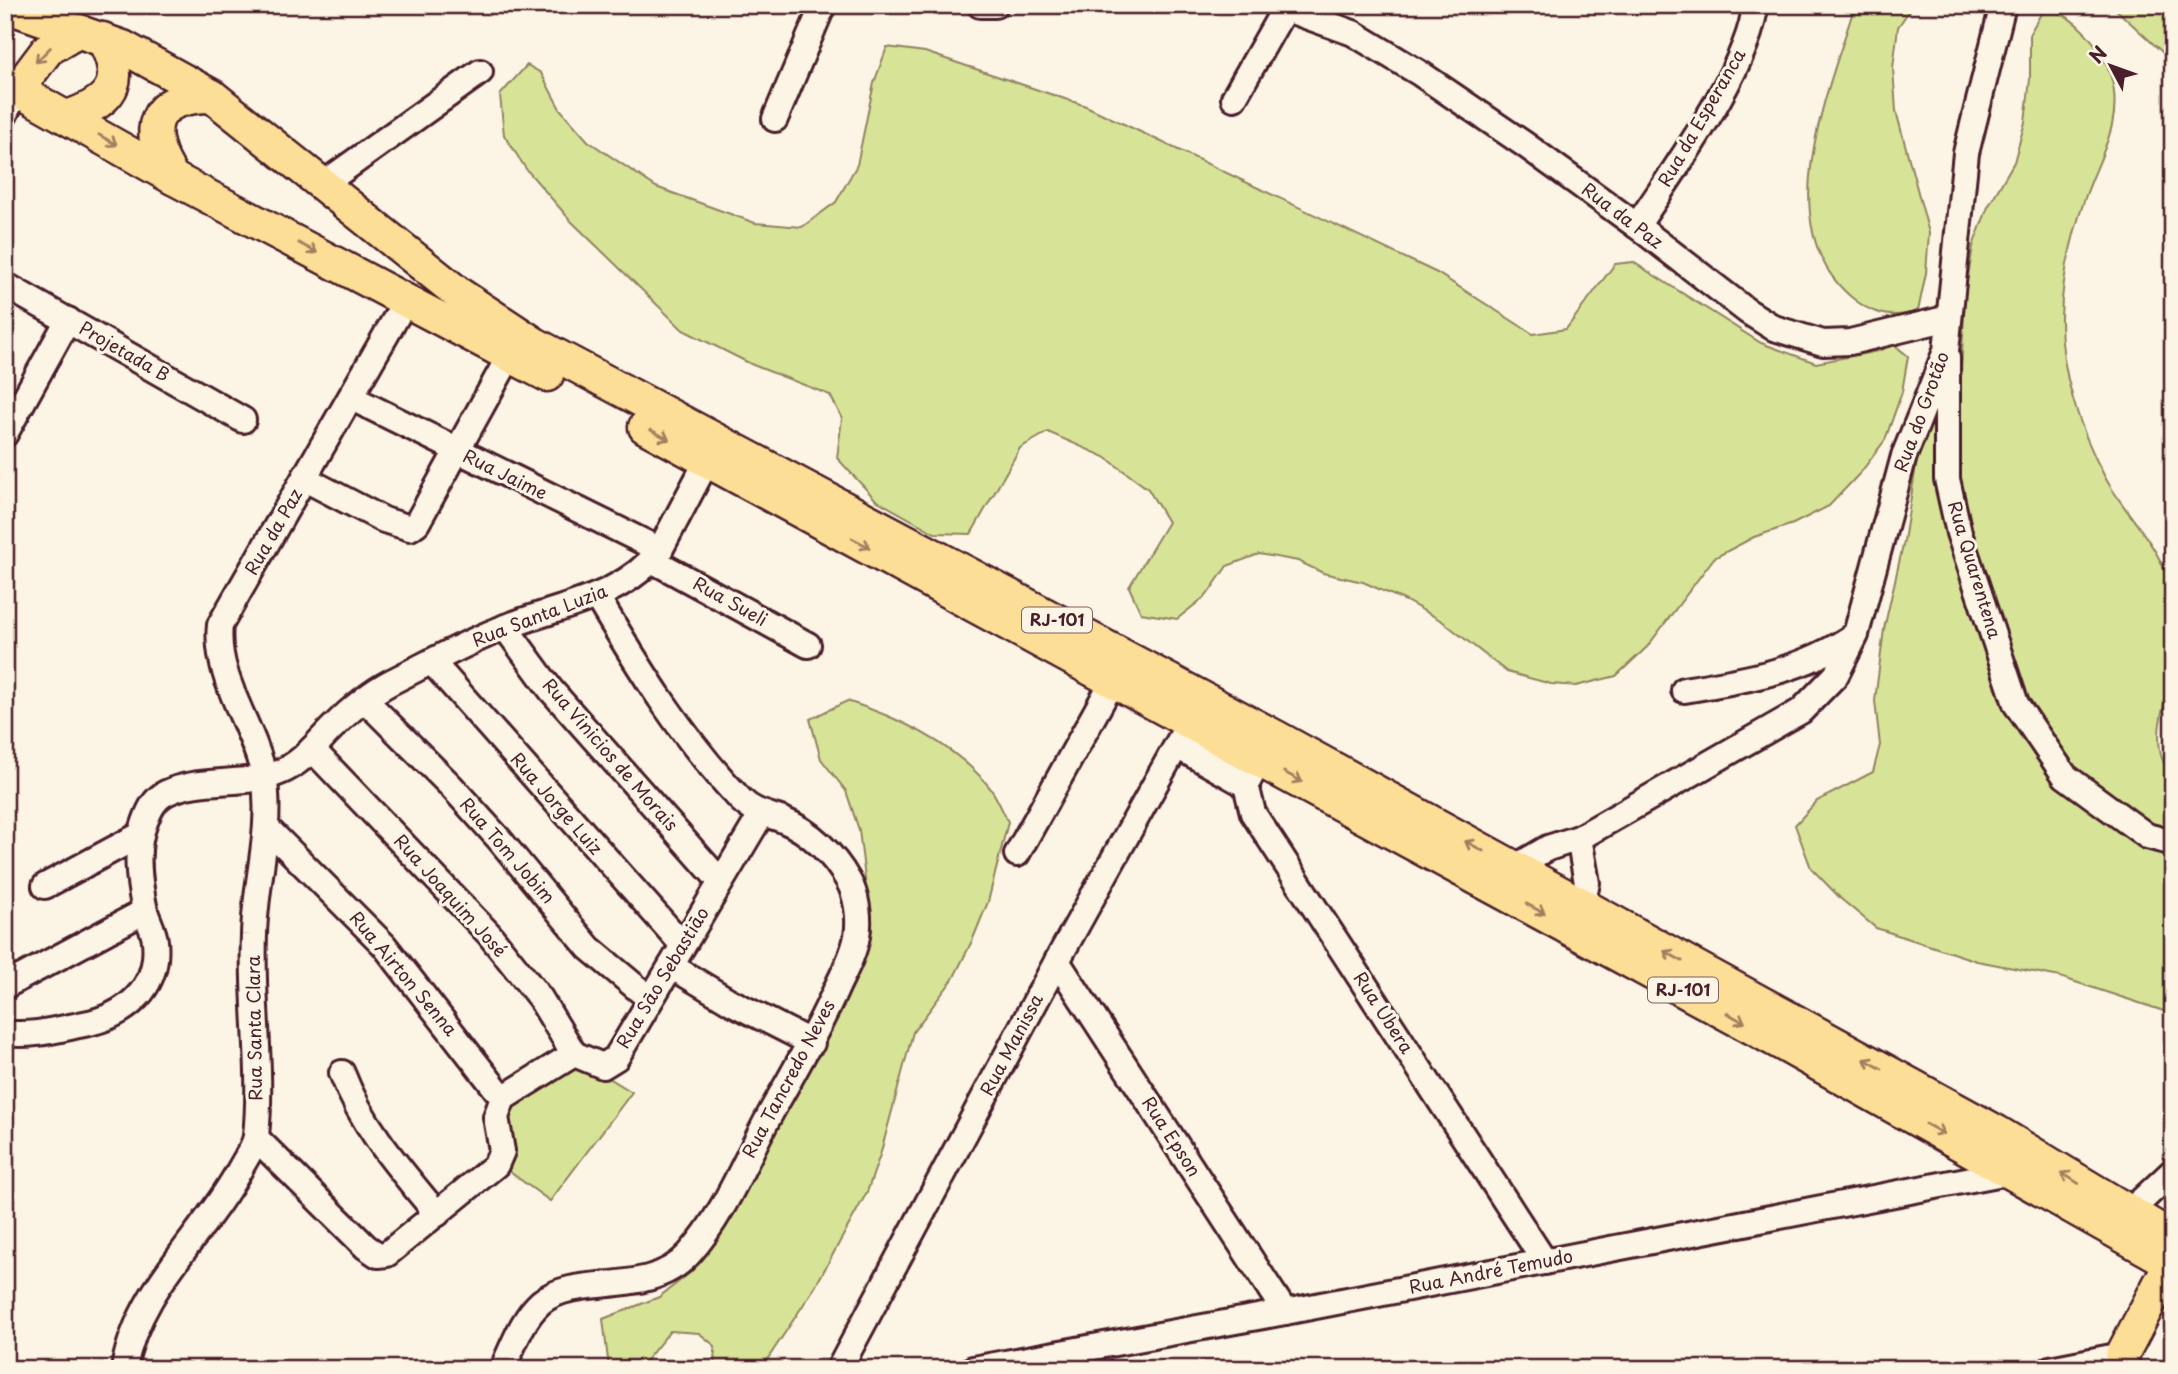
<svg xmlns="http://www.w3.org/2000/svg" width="2178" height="1374" font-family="'Playpen Sans',sans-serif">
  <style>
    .green { fill: #d7e497; stroke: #908261; stroke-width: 2 }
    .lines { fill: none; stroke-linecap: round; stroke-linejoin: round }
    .minor-casing { stroke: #4a1f2b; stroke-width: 30 }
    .major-casing { stroke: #4a1f2b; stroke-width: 37 }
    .minor { stroke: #fcf5e5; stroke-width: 24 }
    .major { stroke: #fdde96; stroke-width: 32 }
    .oneway { stroke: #a47e60 }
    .labels { text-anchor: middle; stroke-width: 6; stroke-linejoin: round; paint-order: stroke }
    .shield { fill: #fcf5e5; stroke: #7f5f63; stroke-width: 2 }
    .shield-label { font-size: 16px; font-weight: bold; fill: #4a1f2b }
    .street-label { font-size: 18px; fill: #4a1f2b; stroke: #fcf5e5 }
  </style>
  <rect width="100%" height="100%" fill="#fcf5e5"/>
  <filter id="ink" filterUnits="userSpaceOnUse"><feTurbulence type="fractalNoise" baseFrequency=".0143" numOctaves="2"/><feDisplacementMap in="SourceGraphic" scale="14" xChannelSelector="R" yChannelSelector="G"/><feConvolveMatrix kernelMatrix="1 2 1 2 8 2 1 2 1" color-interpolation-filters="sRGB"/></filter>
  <g filter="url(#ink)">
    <!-- green -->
    <g class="green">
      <path d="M1855,5H1913L1898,27L1893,68L1896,111L1929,233L1926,273L1918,311C1890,320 1871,314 1850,296C1769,225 1829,91 1855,5Z"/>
      <path d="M2046,5C2076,18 2102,45 2111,77C2124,122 2099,157 2085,198C2072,236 2062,277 2061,317C2060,371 2080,431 2106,479C2127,517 2163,548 2172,593C2176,617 2175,648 2171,672C2167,700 2154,726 2161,755C2163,763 2169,772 2173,779V1014L2060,977L1977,961L1876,928L1841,899L1811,868L1795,825L1817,801L1873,772L1880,745L1875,701L1884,629L1904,541L1917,459L1932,423L1958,431L1965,295L1973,246L1988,207L2014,162L2025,122L2030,79V33Z"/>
      <polygon points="2111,5 2173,5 2173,62"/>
      <polygon points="887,47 925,52 1086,106 1437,273 1533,334 1566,329 1615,264 1633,262 1761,343 1816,363 1878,351 1893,344 1908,356 1902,392 1885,440 1861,472 1829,506 1793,524 1754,537 1714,558 1647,647 1616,676 1576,686 1551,684 1507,672 1442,621 1406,601 1363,582 1323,573 1298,561 1259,554 1227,566 1207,595 1177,619 1141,613 1129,587 1168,522 1148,489 1105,457 1048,432 1020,448 971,534 935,533 876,500 837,458 842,418 830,395 753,365 683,330 571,221 526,169 504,135 500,95 527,65 541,73 560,109 588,141 656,187 755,223 802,227 836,202 857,165 874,83"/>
      <path d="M847,701C897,717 952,743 987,784C996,794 1002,810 1008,822L988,902L972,941L953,979L913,1032L881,1152L867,1192L815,1287L761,1369H714L715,1346L699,1333L670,1331L639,1369L609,1368L603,1319L659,1297L691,1272L709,1243L869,911L859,830L846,791L821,759L810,719Z"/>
      <polygon points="570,1064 609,1078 632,1092 550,1201 503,1167 506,1110"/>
    </g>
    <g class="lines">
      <!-- minor casing -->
      <g class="minor-casing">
        <g id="minor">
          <polyline points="980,5 995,5"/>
          <polyline points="1275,5 1353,33 1421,74 1524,144 1637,226 1747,311 1774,328 1823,343 1850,342 1949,318"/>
          <polyline points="1234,98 1285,8"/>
          <polyline points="5,114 17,90"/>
          <polyline points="775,119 823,5"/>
          <polyline points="322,185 480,72"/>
          <path d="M1637,226C1671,174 1751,65 1755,5"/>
          <polyline points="5,285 243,420"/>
          <polyline points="1947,358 1947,479 1959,533 2016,704 2065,776 2147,836 2173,843"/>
          <polyline points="352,398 660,550"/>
          <polyline points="5,434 68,320"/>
          <polyline points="305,479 384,520 410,528 417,523 510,355"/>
          <polyline points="652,560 808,645"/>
          <polyline points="505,627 551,690 720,881"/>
          <polyline points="432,662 682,944"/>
          <path d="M1684,690C1746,680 1804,671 1856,634L1904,456L1946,351L1966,153L2003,5"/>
          <polyline points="365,700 451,786 499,839 589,948 650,999"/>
          <polyline points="1177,746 1246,785"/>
          <polyline points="312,749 489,934 540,998 574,1054"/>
          <polyline points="1260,759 1246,785 1253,813 1545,1262"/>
          <polyline points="266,827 384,945 503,1098"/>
          <polyline points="1579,838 1587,883 1582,906"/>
          <polyline points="1017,854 1113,681"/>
          <polyline points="1514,868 1548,848 1579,838 1801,711 1836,675 1856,635"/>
          <polyline points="45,886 140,835"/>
          <polyline points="1057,961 1285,1312"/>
          <polyline points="671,966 731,1002 812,1043"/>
          <polyline points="5,986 145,911"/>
          <path d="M5,1033C31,1037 59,1029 84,1024C126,1016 160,988 155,941C154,931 148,921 145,911C139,883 134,849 145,822C149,811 154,799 166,793C201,776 245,787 280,772C302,763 316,744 332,728C349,711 370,693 391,682C429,663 466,642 506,627C560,605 622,599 660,550L707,461"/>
          <path d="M342,1073C363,1128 400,1169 437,1214"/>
          <polyline points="256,1138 366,1247 378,1255 387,1254 496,1165 502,1151 496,1117 503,1098 574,1054 603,1066 616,1058 761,815"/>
          <polyline points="2128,1213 2173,1171"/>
          <path d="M124,1369C137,1290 203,1237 240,1169C245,1159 255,1146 256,1136C263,1069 251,1002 254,935C255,882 273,829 264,776C254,726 214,678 220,625L406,300"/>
          <path d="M506,1369V1361C515,1341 524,1317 541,1302C578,1272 648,1299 689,1254C726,1213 747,1155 774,1107C797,1067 819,1028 838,985C845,970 854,954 857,936C860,919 857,895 848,880C834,855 810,831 783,820C767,814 754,813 741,800C683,740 639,668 597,597"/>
          <polyline points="839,1369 1057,961 1189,723"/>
          <polyline points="973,1369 1285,1312 2008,1172"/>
          <polyline points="2050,1369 2122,1355"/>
        </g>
      </g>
      <!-- major casing -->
      <g class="major-casing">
        <g id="major">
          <polyline points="5,6 123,47 212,96 459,294 535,344 1276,737 1997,1132 2173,1238"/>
          <polyline points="5,83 173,178 547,375"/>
          <polyline points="17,90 48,49 79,31"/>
          <path d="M67,117C111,102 127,83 103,39"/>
          <path d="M173,178C142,131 150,96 212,96"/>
          <polyline points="645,427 1784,1045 2173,1264"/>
          <polyline points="2124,1369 2122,1355 2173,1258"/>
        </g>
      </g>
      <!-- minor -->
      <use href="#minor" class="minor"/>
      <!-- major -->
      <use href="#major" class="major"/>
    </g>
    <!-- one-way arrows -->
    <defs><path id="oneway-shaft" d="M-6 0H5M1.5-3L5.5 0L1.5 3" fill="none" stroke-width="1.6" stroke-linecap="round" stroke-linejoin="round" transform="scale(1.75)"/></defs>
    <g class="oneway">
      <use href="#oneway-shaft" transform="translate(43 55) rotate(135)"/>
      <use href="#oneway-shaft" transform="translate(108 140) rotate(30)"/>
      <use href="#oneway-shaft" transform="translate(308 248) rotate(28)"/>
      <use href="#oneway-shaft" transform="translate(660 435) rotate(28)"/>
      <use href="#oneway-shaft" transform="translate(861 543) rotate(28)"/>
      <use href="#oneway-shaft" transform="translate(1293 777) rotate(28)"/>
      <use href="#oneway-shaft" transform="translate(1474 846) rotate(-151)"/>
      <use href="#oneway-shaft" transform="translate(1536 909) rotate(29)"/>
      <use href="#oneway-shaft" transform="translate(1673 956) rotate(-151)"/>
      <use href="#oneway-shaft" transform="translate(1736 1018) rotate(29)"/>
      <use href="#oneway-shaft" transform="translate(1873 1064) rotate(-151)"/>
      <use href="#oneway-shaft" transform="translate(1935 1129) rotate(29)"/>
      <use href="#oneway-shaft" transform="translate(2070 1178) rotate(-148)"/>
    </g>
  </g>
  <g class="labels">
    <!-- shield labels -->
    <g class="shield">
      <rect x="1022" y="607.5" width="70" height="25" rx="5"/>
      <rect x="1648" y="977.5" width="70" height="25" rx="5"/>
    </g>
    <g class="shield-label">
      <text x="1057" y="626">RJ-101</text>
      <text x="1683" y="996">RJ-101</text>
    </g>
    <!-- street labels -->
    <g class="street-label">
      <text transform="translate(1702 118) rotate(-60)" y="6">Rua da Esperanca</text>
      <text transform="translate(1622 216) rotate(37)" y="6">Rua da Paz</text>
      <text transform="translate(124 352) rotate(30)" y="6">Projetada B</text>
      <text transform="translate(1922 412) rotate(-70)" y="6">Rua do Grotão</text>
      <text transform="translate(505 475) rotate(26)" y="6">Rua Jaime</text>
      <text transform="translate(274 532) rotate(-60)" y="6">Rua da Paz</text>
      <text transform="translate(1974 570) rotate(73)" y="6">Rua Quarentena</text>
      <text transform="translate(730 602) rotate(29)" y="6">Rua Sueli</text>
      <text transform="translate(540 616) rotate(-21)" y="6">Rua Santa Luzia</text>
      <text transform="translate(610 755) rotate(49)" y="6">Rua Vinicios de Morais</text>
      <text transform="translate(556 804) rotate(49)" y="6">Rua Jorge Luiz</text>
      <text transform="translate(507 851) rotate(49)" y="6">Rua Tom Jobim</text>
      <text transform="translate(450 896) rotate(48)" y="6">Rua Joaquim José</text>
      <text transform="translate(403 974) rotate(50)" y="6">Rua Airton Senna</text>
      <text transform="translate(663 978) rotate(-59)" y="6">Rua Sāo Sebastiāo</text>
      <text transform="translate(1383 1013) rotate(57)" y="6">Rua Ubera</text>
      <text transform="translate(255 1028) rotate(-91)" y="6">Rua Santa Clara</text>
      <text transform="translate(1012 1045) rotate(-62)" y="6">Rua Manissa</text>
      <text transform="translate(789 1079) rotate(-62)" y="6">Rua Tancredo Neves</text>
      <text transform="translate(1171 1137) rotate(57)" y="6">Rua Epson</text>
      <text transform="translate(1491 1272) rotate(-11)" y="6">Rua André Temudo</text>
    </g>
  </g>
  <!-- margin -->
  <rect width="2178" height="1374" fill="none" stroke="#fcf5e5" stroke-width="28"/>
  <rect x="14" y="14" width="2150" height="1346" fill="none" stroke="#4a1f2b" stroke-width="2.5" filter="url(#ink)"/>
  <!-- north arrow -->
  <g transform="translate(2111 66) rotate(311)" stroke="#fcf5e5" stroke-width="5" paint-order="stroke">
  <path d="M0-5L12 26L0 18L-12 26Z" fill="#4a1f2b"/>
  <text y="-10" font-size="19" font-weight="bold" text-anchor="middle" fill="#4a1f2b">N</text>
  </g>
</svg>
